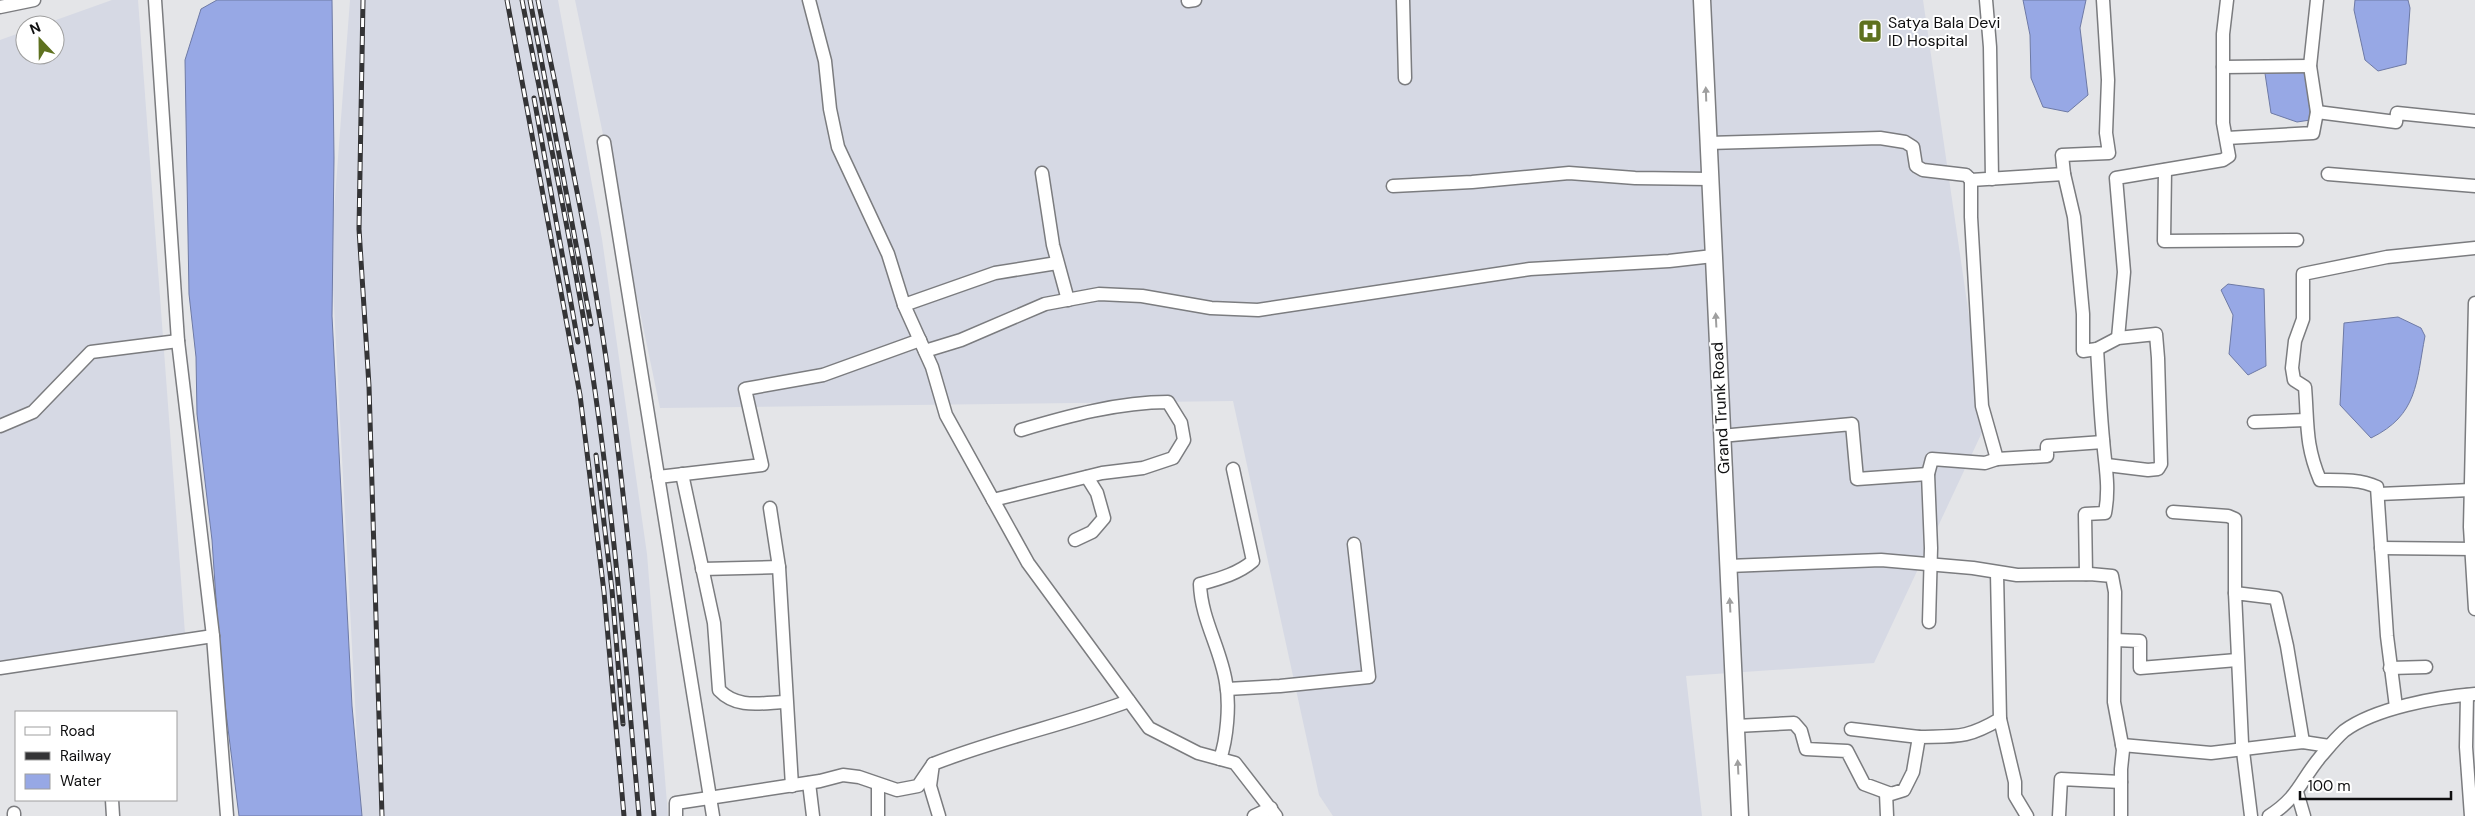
<svg xmlns="http://www.w3.org/2000/svg" width="2475" height="816" font-family="'DM Sans',sans-serif">
  <style>
    .built { fill: #d6d9e4 }
    .water { fill: #97a8e5; stroke: #6e7aa5 }
    .lines { fill: none; stroke-linecap: round; stroke-linejoin: round }
    .minor-casing { stroke: #7b7c7f; stroke-width: 15 }
    .major-casing { stroke: #7b7c7f; stroke-width: 19 }
    .minor { stroke: #fff; stroke-width: 12 }
    .major { stroke: #fff; stroke-width: 16 }
    .rail-casing { stroke: #343436; stroke-width: 5 }
    .rail { stroke: #fff; stroke-width: 3; stroke-dasharray: 9; stroke-linecap: butt }
    .oneway { fill: #9f9f9f }
    .labels { text-anchor: middle; stroke-width: 4; stroke-linejoin: round; paint-order: stroke }
    .poi-label { font-size: 16px; fill: #0f0f10; stroke: #fff; text-anchor: start }
    .street-label { font-size: 16px; fill: #0f0f10; stroke: #fff }
  </style>
  <rect width="100%" height="100%" fill="#e4e5e8"/>
  <!-- built -->
  <g class="built">
    <polygon points="112,0 138,0 185,634 0,673 0,40 25,31 25,55 55,55 55,25 42,25"/>
    <polygon points="350,0 558,0 602,239 647,554 668,816 361,816 331,250"/>
    <polygon points="575,0 1923,0 1985,426 1874,663 1686,676 1702,816 1333,816 1319,795 1233,401 660,408"/>
  </g>
  <!-- water -->
  <g class="water">
    <polygon points="217,0 332,0 334,158 332,316 352,706 362,816 239,816 221,673 212,540 197,414 196,357 189,294 185,60 201,9"/>
    <polygon points="2023,0 2086,0 2080,28 2088,95 2068,112 2043,107 2031,78 2030,35"/>
    <polygon points="2355,0 2408,0 2410,8 2406,64 2378,71 2365,60 2354,10"/>
    <polygon points="2264,67 2315,72 2317,119 2297,122 2271,113"/>
    <polygon points="2228,284 2264,289 2266,366 2248,375 2229,354 2233,315 2221,290"/>
    <path d="M2398,317L2421,328L2425,336C2416,383 2418,415 2371,438L2340,405L2344,323Z"/>
  </g>
  <g class="lines">
    <!-- minor casing -->
    <g class="minor-casing">
      <g id="minor">
        <polyline points="155,0 178,341 213,636 227,816"/>
        <polyline points="809,0 825,61 830,109 838,147 888,254 904,305 932,367 946,415 1028,563 1149,728 1198,753 1235,763 1276,816"/>
        <polyline points="1403,0 1405,78"/>
        <polyline points="1986,0 1990,47 1992,179"/>
        <polyline points="1188,1 1195,0"/>
        <polyline points="0,7 34,0"/>
        <polyline points="2223,67 2310,66"/>
        <polyline points="2317,112 2310,66 2317,0"/>
        <polyline points="2227,138 2313,133 2317,112 2396,122 2397,113 2475,121"/>
        <polyline points="604,142 713,816"/>
        <polyline points="1708,143 1880,138 1905,142 1913,147 1916,166 1923,170 1966,175 1971,180 2064,174 2062,155 2109,153 2106,133 2108,80 2103,0"/>
        <polyline points="2165,170 2164,241 2297,240"/>
        <polyline points="1042,173 1053,245 1068,300"/>
        <polyline points="2064,174 2074,217 2083,314 2083,351 2097,349 2118,338 2156,334 2158,358 2161,464 2158,469 2148,470 2107,465"/>
        <polyline points="2328,174 2475,186"/>
        <polyline points="1971,180 1971,217 1982,406 1997,459"/>
        <polyline points="1393,186 1472,182 1569,173 1635,178 1710,179"/>
        <polyline points="2475,303 2470,527 2475,609"/>
        <polyline points="904,305 995,273 1057,263"/>
        <polyline points="2118,338 2124,272 2116,178 2223,160 2229,156 2223,123 2223,34 2227,0"/>
        <polyline points="925,351 961,340 1045,304 1099,294 1142,296 1211,308 1258,310 1530,269 1669,261 1713,256"/>
        <polyline points="2254,422 2306,420"/>
        <polyline points="0,426 33,412 91,352 178,341"/>
        <polyline points="1721,436 1852,424 1857,479 1928,474"/>
        <path d="M682,474L714,623L719,690C737,709 761,703 785,702"/>
        <polyline points="658,477 762,465 745,389 823,375 920,340"/>
        <polyline points="2379,494 2471,490"/>
        <path d="M993,500L1102,473L1143,468L1173,458L1184,440L1181,423L1168,402C1119,402 1068,416 1021,430"/>
        <polyline points="770,508 779,567 792,786"/>
        <polyline points="2173,512 2228,516 2235,519 2235,593"/>
        <polyline points="1075,540 1092,532 1104,518 1097,493 1087,477"/>
        <polyline points="2381,548 2475,549"/>
        <polyline points="1728,566 1881,560 1973,568 2017,575 2090,574 2112,576 2115,592 2114,702 2123,750 2121,769 2121,816"/>
        <polyline points="702,569 779,567"/>
        <path d="M2086,574L2085,514L2105,513C2110,486 2105,466 2103,439C2100,409 2099,379 2097,349"/>
        <polyline points="1929,622 1931,548 1928,474 1932,459 1985,463 1997,459 2047,456 2047,446 2103,442"/>
        <polyline points="2115,640 2140,641 2140,668 2237,660"/>
        <polyline points="0,668 213,636"/>
        <polyline points="2390,668 2426,667"/>
        <polyline points="1227,689 1280,686 1369,677 1354,544"/>
        <polyline points="2467,695 2466,747 2471,816"/>
        <path d="M2396,707L2387,636L2377,487C2360,479 2339,480 2320,480C2305,444 2308,424 2305,387L2294,380L2292,368L2295,341L2303,319V274L2387,257L2475,248"/>
        <polyline points="2000,719 2015,782 2015,796 2027,816"/>
        <path d="M1736,726L1794,723L1801,731L1806,749L1847,751L1864,784L1891,794L1904,790L1913,772L1919,737C1957,736 1966,739 2000,719L1997,573"/>
        <polyline points="1851,729 1919,737"/>
        <polyline points="2122,745 2211,753 2303,742 2329,746"/>
        <path d="M1220,759C1227,739 1230,705 1226,683C1221,649 1201,619 1200,584C1218,579 1238,574 1253,561L1233,469"/>
        <polyline points="809,783 813,816"/>
        <polyline points="878,785 878,816"/>
        <polyline points="2297,792 2304,816"/>
        <polyline points="1886,793 1887,816"/>
        <polyline points="112,800 113,816"/>
        <polyline points="14,813 14,816"/>
        <polyline points="676,816 676,803 820,781 843,775 859,777 897,790 918,786 933,764"/>
        <path d="M939,816L930,786L933,764C996,739 1064,725 1129,701"/>
        <polyline points="1254,816 1271,808"/>
        <polyline points="2059,816 2061,779 2121,782"/>
        <polyline points="2251,816 2242,743 2235,593 2276,598 2287,646 2303,742"/>
        <path d="M2269,816C2299,797 2300,781 2321,756C2328,748 2335,739 2344,731C2375,708 2437,697 2475,694"/>
      </g>
    </g>
    <!-- major casing -->
    <g class="major-casing">
      <polyline id="major" points="1702,0 1740,816"/>
    </g>
    <!-- minor -->
    <use href="#minor" class="minor"/>
    <!-- major -->
    <use href="#major" class="major"/>
    <!-- rail casing -->
    <g class="rail-casing">
      <g id="rail">
        <polyline points="363,0 359,229 369,386 382,816"/>
        <polyline points="507,0 580,395 604,592 624,816"/>
        <path d="M522,0C547,130 576,260 595,391C615,532 627,674 639,816"/>
        <polyline points="530,0 591,324"/>
        <path d="M538,0C564,129 593,257 610,387C629,530 641,673 654,816"/>
        <polyline points="534,98 578,342"/>
        <polyline points="596,455 612,590 623,724"/>
      </g>
    </g>
    <!-- rail -->
    <use href="#rail" class="rail"/>
  </g>
  <!-- one-way arrows -->
  <defs><path id="oneway-solid" d="M-6-.8H1V-3.2L6.5 0L1 3.2V.8H-6Z" transform="scale(1.25)"/></defs>
  <g class="oneway">
    <use href="#oneway-solid" transform="translate(1706 94) rotate(-92)"/>
    <use href="#oneway-solid" transform="translate(1716 320) rotate(-93)"/>
    <use href="#oneway-solid" transform="translate(1730 605) rotate(-93)"/>
    <use href="#oneway-solid" transform="translate(1738 767) rotate(-93)"/>
  </g>
  <!-- icons -->
  <defs>
    <g id="hospital-square" transform="scale(1.25)"><rect x="-9" y="-9" width="18" height="18" rx="4" fill="#5e711f" stroke="#fff"/><path d="M-5-5h3v3.5h4V-5h3V5h-3V1.5h-4V5h-3Z" fill="#fff"/></g>
  </defs>
  <g fill-rule="evenodd">
    <use href="#hospital-square" x="1870" y="31"/>
  </g>
  <g class="labels">
    <!-- poi labels -->
    <g class="poi-label">
      <text x="1888" y="28">Satya Bala Devi<tspan x="1888" dy="18">ID Hospital</tspan></text>
    </g>
    <!-- street labels -->
    <g class="street-label">
      <text transform="translate(1720 408) rotate(-93)" y="6">Grand Trunk Road</text>
    </g>
  </g>
  <!-- legend -->
  <rect x="15" y="711" width="162" height="90" fill="#ffffff" stroke="#9f9f9f"/>
  <rect x="25" y="727" width="25" height="8" fill="#ffffff" stroke="#9f9f9f"/>
  <text x="60" y="736" font-size="15" fill="#0f0f10">Road</text>
  <rect x="25" y="752" width="25" height="8" fill="#343436" stroke="#9f9f9f"/>
  <text x="60" y="761" font-size="15" fill="#0f0f10">Railway</text>
  <rect x="25" y="774" width="25" height="15" fill="#97a8e5" stroke="#9f9f9f"/>
  <text x="60" y="786" font-size="15" fill="#0f0f10">Water</text>
  <!-- north arrow -->
  <g transform="translate(40 40) rotate(338)"><circle r="24" fill="#ffffff" stroke="#9f9f9f"/>
  <path d="M0-4L9 19L0 12L-9 19Z" fill="#5e711f"/>
  <text y="-8" font-size="14" font-weight="bold" text-anchor="middle" fill="#0f0f10">N</text>
  </g>
  <!-- scale -->
  <path d="M2300 791v8h151v-8" fill="none" stroke="#0f0f10" stroke-width="2.5"/>
  <text x="2308" y="791" font-size="15" fill="#0f0f10" stroke="#ffffff" stroke-width="4" paint-order="stroke">100 m</text>
</svg>
